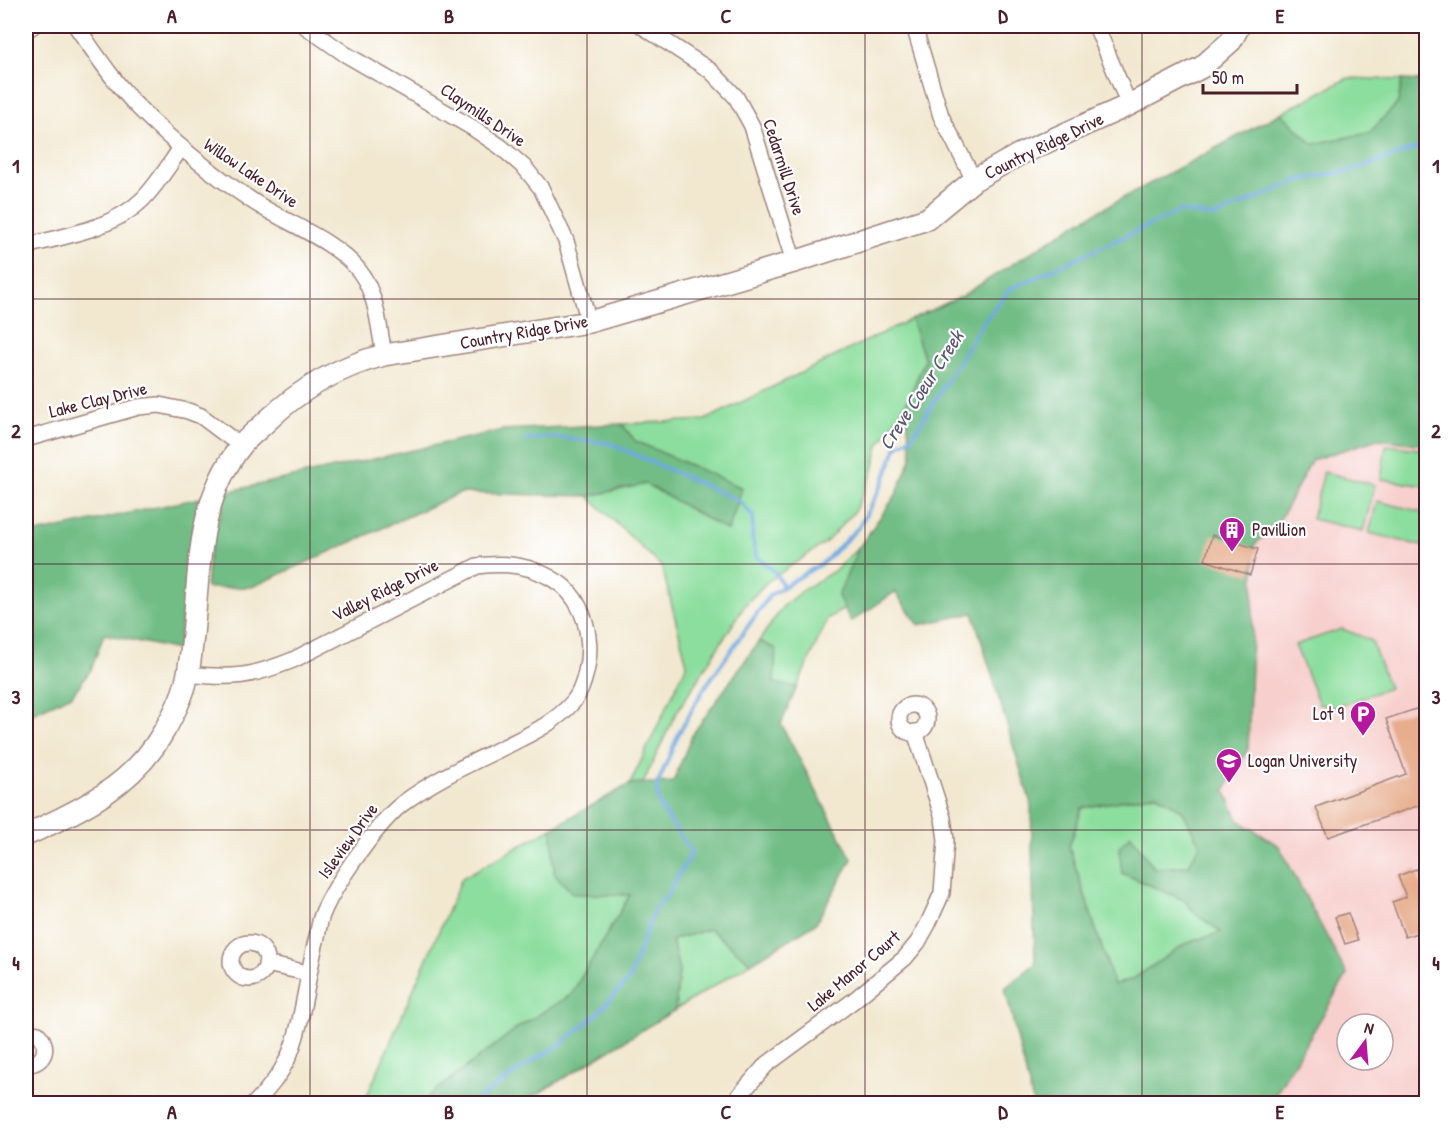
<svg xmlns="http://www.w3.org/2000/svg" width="1452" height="1129" font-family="'Patrick Hand',sans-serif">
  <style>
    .built { fill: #f7d0ce; fill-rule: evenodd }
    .green { fill: #8cde9e; stroke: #6b7e64; stroke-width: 1.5 }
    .forest { fill: #71bd85; stroke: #5e6e58; stroke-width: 1.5; fill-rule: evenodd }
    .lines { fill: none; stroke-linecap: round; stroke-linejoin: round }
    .stream { stroke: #70a8df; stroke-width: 4 }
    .building { fill: #e7ad8d }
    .street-casing { stroke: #9e847e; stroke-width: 18 }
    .secondary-casing { stroke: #9e847e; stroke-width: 24 }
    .street { stroke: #fff; stroke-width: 15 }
    .secondary { stroke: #fff; stroke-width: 21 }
    .grid { fill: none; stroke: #4a1f2b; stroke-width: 1.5; stroke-opacity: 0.55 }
    .labels { text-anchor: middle; stroke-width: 4.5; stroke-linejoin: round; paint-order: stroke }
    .street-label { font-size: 18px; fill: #4a1f2b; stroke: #fff }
    .poi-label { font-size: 18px; fill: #4a1f2b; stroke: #fff; text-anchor: start }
    .water-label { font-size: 20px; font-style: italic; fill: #595673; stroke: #fff }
    .neatline { fill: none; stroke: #4a1f2b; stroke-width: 2 }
    .grid-label { font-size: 20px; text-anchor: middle; font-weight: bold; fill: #4a1f2b }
  </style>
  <rect width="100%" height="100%" fill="#fff"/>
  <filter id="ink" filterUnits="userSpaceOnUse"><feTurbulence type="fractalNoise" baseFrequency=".0167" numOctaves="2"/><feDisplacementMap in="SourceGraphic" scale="12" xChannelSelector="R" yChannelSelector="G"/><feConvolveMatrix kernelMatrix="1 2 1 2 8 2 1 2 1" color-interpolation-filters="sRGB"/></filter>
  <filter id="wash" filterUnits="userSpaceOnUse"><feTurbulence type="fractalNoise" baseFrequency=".008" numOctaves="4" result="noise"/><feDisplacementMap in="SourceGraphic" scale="24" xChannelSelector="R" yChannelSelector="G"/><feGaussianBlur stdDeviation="1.35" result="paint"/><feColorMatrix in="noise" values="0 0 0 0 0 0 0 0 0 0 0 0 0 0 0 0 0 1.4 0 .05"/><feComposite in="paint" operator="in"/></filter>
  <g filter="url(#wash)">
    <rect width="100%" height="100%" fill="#f2e8d0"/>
    <!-- built -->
    <path class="built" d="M1426,346V1103H1130L941,488ZM1347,1024H1383V1060H1347Z"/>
    <!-- green -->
    <g class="green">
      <polygon points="1348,78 1402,80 1398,103 1369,133 1313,144 1281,113"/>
      <polygon points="911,319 925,360 905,406 879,445 872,474 854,512 825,543 767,582 745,605 675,715 643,783 630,784 687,664 662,567 588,496 646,484 728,531 742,488 635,441 622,424 705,420"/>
      <polygon points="1386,445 1426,450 1426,486 1381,479"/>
      <polygon points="1324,472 1375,485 1363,531 1312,519"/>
      <polygon points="1377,501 1426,513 1426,547 1369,533"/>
      <polygon points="859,547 838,596 846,608 828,618 797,687 774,684 775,649 759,641 784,605 803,590 834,571"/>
      <polygon points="1342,629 1371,640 1389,688 1332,708 1319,704 1295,645"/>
      <polygon points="1156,794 1182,810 1200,845 1188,866 1154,868 1130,835 1122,873 1184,900 1197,915 1222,932 1185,944 1133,979 1114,985 1069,847 1082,808"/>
      <polygon points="552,828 554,873 630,895 571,995 520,1026 420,1103 361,1104 366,1098 462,878"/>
      <polygon points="710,929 751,963 675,1010 679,971 672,940"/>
    </g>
    <!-- forest -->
    <g class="forest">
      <path d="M1402,80L1426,81V445L1378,439L1312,460L1275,528L1255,544L1248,749L1225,790L1238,820L1279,846L1347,975L1270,1103H1033L1005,988L1035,964L1031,804L973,613L919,625L895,592L851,622L838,596L859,547L896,495L912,456L905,406L925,360L911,319L962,296L1084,219L1281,113L1313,144L1369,133L1398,103ZM1156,794L1182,810L1200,845L1188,866L1154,868L1131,835L1119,847L1122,873L1184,900L1197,915L1221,932L1185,944L1133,979L1114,985L1069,847L1082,808Z"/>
      <polygon points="622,424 635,441 742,488 728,531 646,484 588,496 460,493 252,587 206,588 209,554 226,492 503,430"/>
      <polygon points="200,498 192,535 178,650 104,634 91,670 72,695 26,716 26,535"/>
      <polygon points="759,641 776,649 774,683 797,687 781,724 852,859 816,923 751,963 710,929 672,940 679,971 675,1010 523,1103 420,1103 520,1026 571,995 630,895 573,894 554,873 552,828 630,784 673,782 692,735"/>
    </g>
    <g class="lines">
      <!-- stream -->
      <g class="stream">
        <polyline points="525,440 551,437 609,443 739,501 753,516 752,537 756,556 775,572 783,586"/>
        <polyline points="472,1104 532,1061 560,1045 595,1016 629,979 654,910 664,899 692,853 661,808 658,799 657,785 679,733 703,690 770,595 824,562 859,527 882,485 897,446 912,437 982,324 1010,289 1180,211 1214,217 1299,180 1353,170 1426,145"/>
      </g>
    </g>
    <g id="blocks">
      <!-- building -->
      <g class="building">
        <polygon points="1212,535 1258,549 1250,575 1205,560"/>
        <polygon points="1419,708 1426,729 1426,803 1328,837 1316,807 1406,774 1386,719"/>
        <polygon points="1416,869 1424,892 1426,891 1425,956 1417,933 1405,937 1392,902 1406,897 1398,876"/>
        <polygon points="1348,913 1358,940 1345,944 1335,917"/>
      </g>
    </g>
  </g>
  <g filter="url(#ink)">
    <use href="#blocks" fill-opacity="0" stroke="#9e847e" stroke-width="1.5"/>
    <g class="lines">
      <!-- street casing -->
      <g class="street-casing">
        <g id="street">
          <path d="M76,26C95,53 114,82 137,106C172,142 212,174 254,202C286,223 337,241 360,272C377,295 379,328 384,355"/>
          <polyline points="305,26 345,54 473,128 501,147 525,168 541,188 566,241 589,322"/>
          <polyline points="642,26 711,71 736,97 752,126 794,262"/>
          <polyline points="914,26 941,116 974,180"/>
          <polyline points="1096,26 1129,105"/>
          <polyline points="26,30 33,26"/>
          <path d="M26,246C64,236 112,229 142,200C157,185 169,165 181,148"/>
          <polyline points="26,439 138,407 159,405 188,411 201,416 241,446"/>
          <path d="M188,674C233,679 251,677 293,660L477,566C507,562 533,565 559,583C576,595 586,617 588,637C591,656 585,688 573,702C553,725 526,736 500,749C467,765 432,781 402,804C384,818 365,845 352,863C341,879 329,897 322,915C319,923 318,933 316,941C307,976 302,1030 287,1060C279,1077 267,1091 254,1104"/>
          <circle cx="913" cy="719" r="14"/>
          <circle cx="249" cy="961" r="18"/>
          <polyline points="266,964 308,973"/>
          <path d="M26,1032L38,1034C51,1047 44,1065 26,1064"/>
          <polyline points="732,1104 766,1065 853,1001 905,958 918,942 928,924 942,893 946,840 943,818 915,732"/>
        </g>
      </g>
      <!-- secondary casing -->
      <g class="secondary-casing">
        <path id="secondary" d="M26,835C80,811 134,785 164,731C174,714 185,692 188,673C202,596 189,511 241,446C248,437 259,429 267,421C301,388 338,367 384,355L589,322L794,262L927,219L974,180L1020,154L1129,105L1202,67L1231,41L1239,26"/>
      </g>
      <!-- street -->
      <use href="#street" class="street"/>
      <!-- secondary -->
      <use href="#secondary" class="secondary"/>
    </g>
  </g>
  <!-- grid -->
  <path class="grid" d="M310,26V1104M587,26V1104M865,26V1104M1142,26V1104M26,299H1426M26,564H1426M26,830H1426"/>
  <!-- icons -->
  <defs>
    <g id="building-pin" transform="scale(1.35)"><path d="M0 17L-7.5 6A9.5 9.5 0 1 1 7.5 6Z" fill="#b5179e" stroke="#fff"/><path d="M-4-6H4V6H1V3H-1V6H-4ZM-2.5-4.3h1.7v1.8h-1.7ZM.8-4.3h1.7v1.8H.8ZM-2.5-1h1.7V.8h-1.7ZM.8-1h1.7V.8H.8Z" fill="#fff"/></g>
    <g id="parking-pin" transform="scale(1.35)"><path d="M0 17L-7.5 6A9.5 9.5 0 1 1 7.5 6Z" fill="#b5179e" stroke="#fff"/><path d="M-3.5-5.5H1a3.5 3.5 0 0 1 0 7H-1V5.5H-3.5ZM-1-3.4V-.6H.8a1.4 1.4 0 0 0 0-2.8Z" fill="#fff"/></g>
    <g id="university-pin" transform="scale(1.35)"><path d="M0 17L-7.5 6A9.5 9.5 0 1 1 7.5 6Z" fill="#b5179e" stroke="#fff"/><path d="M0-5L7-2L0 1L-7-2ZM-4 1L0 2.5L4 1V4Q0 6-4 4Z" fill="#fff"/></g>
  </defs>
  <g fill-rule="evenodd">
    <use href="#building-pin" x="1232" y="530"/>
    <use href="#parking-pin" x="1363" y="714"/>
    <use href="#university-pin" x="1229" y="761"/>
  </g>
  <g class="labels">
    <!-- street labels -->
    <g class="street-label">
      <text transform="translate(483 115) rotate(34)" y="6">Claymills Drive</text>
      <text transform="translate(1044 146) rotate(-26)" y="6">Country Ridge Drive</text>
      <text transform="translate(784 167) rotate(72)" y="6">Cedarmill Drive</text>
      <text transform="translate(251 173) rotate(34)" y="6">Willow Lake Drive</text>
      <text transform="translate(524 332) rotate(-10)" y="6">Country Ridge Drive</text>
      <text transform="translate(98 400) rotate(-14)" y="6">Lake Clay Drive</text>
      <text transform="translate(385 590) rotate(-27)" y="6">Valley Ridge Drive</text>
      <text transform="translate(348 841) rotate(-54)" y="6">Isleview Drive</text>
      <text transform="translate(854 971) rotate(-40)" y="6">Lake Manor Court</text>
    </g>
    <!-- poi labels -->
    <g class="poi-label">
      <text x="1252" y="536">Pavillion</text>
      <text x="1344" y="720" text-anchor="end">Lot 9</text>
      <text x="1248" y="767">Logan University</text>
    </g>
    <!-- water labels -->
    <g class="water-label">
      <text transform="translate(921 390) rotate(-57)" y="7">Creve Coeur Creek</text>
    </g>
  </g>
  <!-- margin -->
  <rect width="1452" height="1129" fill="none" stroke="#fff" stroke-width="66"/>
  <!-- north arrow -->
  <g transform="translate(1365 1042) rotate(16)"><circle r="28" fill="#ffffff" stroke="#b7a5aa" stroke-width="1.5"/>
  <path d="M0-4.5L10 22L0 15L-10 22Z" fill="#b5179e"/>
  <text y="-9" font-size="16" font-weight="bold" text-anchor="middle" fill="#4a1f2b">N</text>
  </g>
  <!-- scale -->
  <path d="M1203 84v9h94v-9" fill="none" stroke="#4a1f2b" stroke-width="3"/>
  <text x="1212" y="84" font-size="18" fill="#4a1f2b" stroke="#ffffff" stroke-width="4.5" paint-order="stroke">50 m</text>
  <rect x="33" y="33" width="1386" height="1063" class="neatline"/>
  <g class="grid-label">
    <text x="172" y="23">A</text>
    <text x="449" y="23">B</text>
    <text x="726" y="23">C</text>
    <text x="1003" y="23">D</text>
    <text x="1280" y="23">E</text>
    <text x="16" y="173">1</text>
    <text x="1436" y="173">1</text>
    <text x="16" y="438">2</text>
    <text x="1436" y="438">2</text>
    <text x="16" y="704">3</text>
    <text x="1436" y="704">3</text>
    <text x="16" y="970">4</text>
    <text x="1436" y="970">4</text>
    <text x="172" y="1119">A</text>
    <text x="449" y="1119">B</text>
    <text x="726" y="1119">C</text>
    <text x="1003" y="1119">D</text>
    <text x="1280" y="1119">E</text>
  </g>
</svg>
